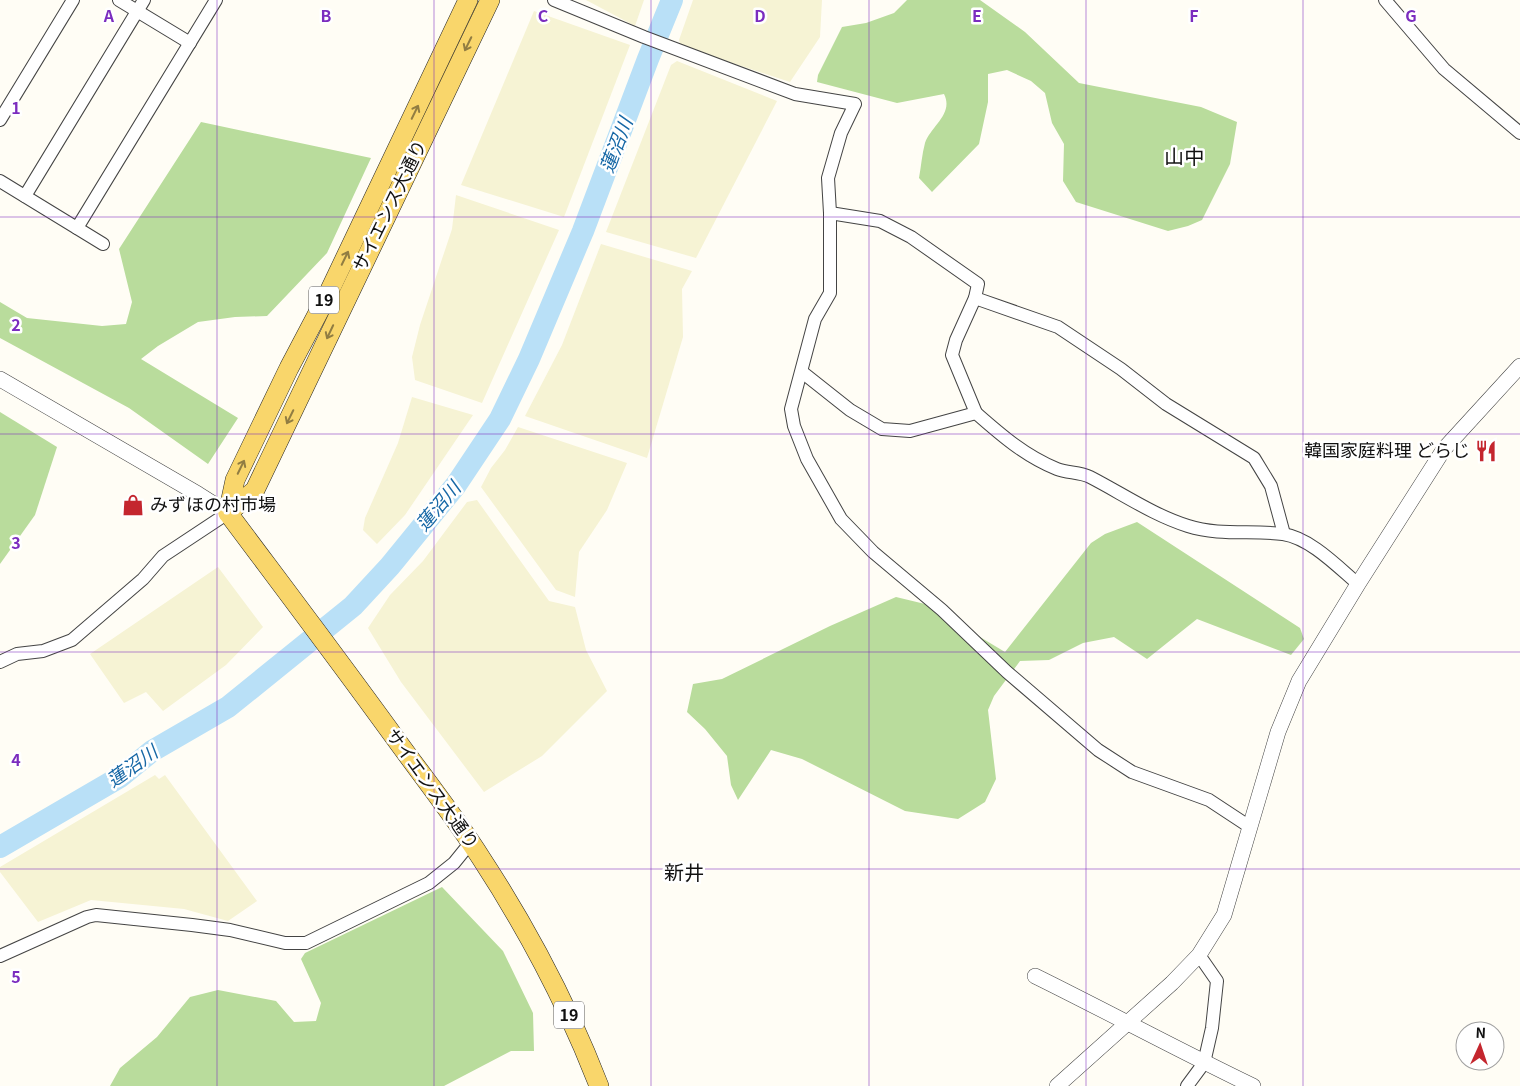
<svg xmlns="http://www.w3.org/2000/svg" width="1520" height="1086" font-family="Georgia,'Noto Sans JP',serif">
  <style>
    .farmland { fill: #f6f3d4 }
    .forest { fill: #b9dc9c }
    .lines { fill: none; stroke-linecap: round; stroke-linejoin: round }
    .river { stroke: #b9e0f7; stroke-width: 22 }
    .minor-casing { stroke: #444; stroke-width: 14 }
    .tertiary-casing { stroke: #444; stroke-width: 16 }
    .primary-casing { stroke: #222; stroke-width: 20 }
    .minor { stroke: #fff; stroke-width: 12 }
    .tertiary { stroke: #fff; stroke-width: 15 }
    .primary { stroke: #f9d66b; stroke-width: 19 }
    .oneway { stroke: #917d42 }
    .grid { fill: none; stroke: #7b2cbf; stroke-width: 1; stroke-opacity: 0.55 }
    .labels { text-anchor: middle; stroke-width: 5; stroke-linejoin: round; paint-order: stroke }
    .shield { fill: #fff; stroke: #585858; stroke-width: 1 }
    .shield-label { font-size: 16px; font-weight: bold; fill: #111 }
    .street-label { font-size: 18px; fill: #111; stroke: #fff }
    .poi-label { font-size: 18px; fill: #111; stroke: #fff; text-anchor: end }
    .water-label { font-size: 19px; font-style: italic; fill: #1768a6; stroke: #fff }
    .quarter-label { font-size: 20px; fill: #111; stroke: #fff }
    .grid-label { font-size: 16px; text-anchor: middle; font-weight: bold; fill: #7b2cbf; stroke: #fff; stroke-width: 5; stroke-linejoin: round; paint-order: stroke }
  </style>
  <rect width="100%" height="100%" fill="#fffdf5"/>
  <!-- farmland -->
  <g class="farmland">
    <polygon points="586,0 644,0 635,26"/>
    <polygon points="693,0 822,0 820,37 790,82 681,46 679,40"/>
    <polygon points="534,11 630,45 564,217 461,185"/>
    <polygon points="677,61 777,101 696,258 606,232 671,65"/>
    <polygon points="456,195 559,230 482,403 415,380 412,357 420,325 452,229"/>
    <polygon points="601,244 692,271 682,289 683,337 647,458 525,416 562,345"/>
    <polygon points="412,397 473,415 405,515 377,544 363,530 365,518 398,443"/>
    <polygon points="518,427 627,463 607,510 579,552 575,597 556,590 481,487 491,468 505,450"/>
    <polygon points="477,500 549,601 575,607 586,650 607,691 542,756 484,792 401,682 368,628 390,595 423,561 467,502"/>
    <polygon points="218,567 263,627 226,665 163,711 146,692 124,703 90,654"/>
    <polygon points="155,775 159,779 165,775 257,901 228,921 184,909 91,900 38,922 0,872 0,867"/>
  </g>
  <!-- forest -->
  <g class="forest">
    <path d="M907,0H980L1025,32L1079,83L1201,107L1237,122L1230,164L1202,220L1188,226L1168,231L1076,202L1063,181L1064,144L1052,123L1045,93L1031,81L1007,70L988,74V102L979,144L932,192L919,178C921,167 922,154 925,143C931,126 954,114 944,94L897,103L817,82L818,75L842,27L866,23L894,13Z"/>
    <polygon points="201,122 371,158 327,253 267,316 235,317 198,322 158,346 141,359 238,418 208,464 129,408 0,338 0,302 27,318 102,326 126,324 132,302 119,249"/>
    <polygon points="0,412 57,447 35,515 0,564"/>
    <polygon points="1137,522 1300,628 1304,639 1291,655 1197,619 1147,659 1114,637 1083,643 1049,660 1020,661 994,696 988,710 996,779 985,802 958,819 905,811 802,759 771,750 738,800 731,785 727,756 705,729 687,712 693,684 722,679 830,626 896,597 925,604 1005,652 1091,543 1105,534"/>
    <polygon points="442,887 503,951 533,1013 534,1051 511,1051 444,1086 110,1086 120,1068 157,1037 190,997 218,990 276,1001 294,1022 316,1021 321,1003 301,959 305,953"/>
  </g>
  <g class="lines">
    <!-- river -->
    <polyline class="river" points="0,847 120,777 152,751 228,707 353,606 390,566 456,485 500,419 529,359 583,231 648,59 672,0"/>
    <!-- minor casing -->
    <g class="minor-casing">
      <g id="minor">
        <polyline points="119,0 190,43"/>
        <polyline points="554,0 644,37 795,94 855,104 841,133 828,178 830,213 830,293 815,319 791,409 794,426 807,459 841,519 873,552 942,610 1007,672 1098,750 1132,772 1209,800 1250,827"/>
        <polyline points="1385,0 1444,69 1520,133"/>
        <polyline points="0,120 73,0"/>
        <polyline points="0,181 103,244"/>
        <polyline points="25,196 144,0"/>
        <polyline points="830,213 880,221 911,237 978,284 975,298 956,340 952,355 976,413"/>
        <polyline points="77,228 216,0"/>
        <polyline points="975,298 1058,327 1121,369 1166,404 1254,458 1271,486 1284,534"/>
        <path d="M802,372L850,410L882,429L910,431L976,413C1001,435 1025,456 1057,469C1067,473 1080,472 1090,477C1123,494 1153,515 1188,526C1219,536 1252,530 1283,534C1310,538 1337,566 1358,584"/>
        <polyline points="0,662 17,654 43,651 72,640 143,579 163,556 228,513"/>
        <polyline points="0,956 87,917 96,915 192,925 230,930 285,943 306,943 429,883 454,863 471,842"/>
        <polyline points="1187,1086 1204,1063 1212,1028 1217,981 1199,955"/>
      </g>
    </g>
    <!-- tertiary casing -->
    <g class="tertiary-casing">
      <g id="tertiary">
        <polyline points="0,379 198,494 228,513"/>
        <path d="M1035,976C1108,1012 1180,1051 1253,1086"/>
        <polyline points="1057,1086 1172,983 1199,955 1224,915 1278,732 1299,681 1358,584 1444,449 1520,366"/>
      </g>
    </g>
    <!-- primary casing -->
    <g class="primary-casing">
      <g id="primary">
        <path d="M468,0L328,294L289,368L235,480L228,513C284,588 340,662 395,738C424,778 455,817 481,858C528,930 568,1006 599,1086"/>
        <polyline points="228,513 255,490 490,0"/>
      </g>
    </g>
    <!-- minor -->
    <use href="#minor" class="minor"/>
    <!-- tertiary -->
    <use href="#tertiary" class="tertiary"/>
    <!-- primary -->
    <use href="#primary" class="primary"/>
  </g>
  <!-- one-way arrows -->
  <defs><path id="oneway-shaft" d="M-6 0H5M1.5-3L5.5 0L1.5 3" fill="none" stroke-width="1.6" stroke-linecap="round" stroke-linejoin="round" transform="scale(1.25)"/></defs>
  <g class="oneway">
    <use href="#oneway-shaft" transform="translate(468 44) rotate(116)"/>
    <use href="#oneway-shaft" transform="translate(415 112) rotate(-64)"/>
    <use href="#oneway-shaft" transform="translate(345 258) rotate(-64)"/>
    <use href="#oneway-shaft" transform="translate(330 332) rotate(115)"/>
    <use href="#oneway-shaft" transform="translate(290 417) rotate(116)"/>
    <use href="#oneway-shaft" transform="translate(241 467) rotate(-64)"/>
  </g>
  <!-- grid -->
  <path class="grid" d="M217,0V1086M434,0V1086M651,0V1086M869,0V1086M1086,0V1086M1303,0V1086M0,217H1520M0,434H1520M0,652H1520M0,869H1520"/>
  <!-- icons -->
  <defs>
    <g id="restaurant-bare" transform="scale(1.725)"><path d="M-5-6h1v4h1v-4h1v4h1v-4h1v5L-1.5 .5V6h-2V.5L-5-1ZM5-6V6H3V1.5H1.5Q1.5-4 5-6Z" fill="#c4262e" stroke="#fff" stroke-width="2.5" paint-order="stroke"/></g>
    <g id="shop-bare" transform="scale(1.725)"><path d="M-5-2.5h2.3a2.7 3.5 0 0 1 5.4 0H5L5.5 6h-11ZM-1.5-2.5h3a1.5 2.3 0 0 0-3 0Z" fill="#c4262e" stroke="#fff" stroke-width="2.5" paint-order="stroke"/></g>
  </defs>
  <g fill-rule="evenodd">
    <use href="#restaurant-bare" x="1486" y="451"/>
    <use href="#shop-bare" x="133" y="505"/>
  </g>
  <g class="labels">
    <!-- shield labels -->
    <g class="shield">
      <rect x="309" y="286.5" width="30" height="27" rx="4"/>
      <rect x="554" y="1001.5" width="30" height="27" rx="4"/>
    </g>
    <g class="shield-label">
      <text x="324" y="306">19</text>
      <text x="569" y="1021">19</text>
    </g>
    <!-- street labels -->
    <g class="street-label">
      <text transform="translate(390 206) rotate(-64)" y="6">サイエンス大通り</text>
      <text transform="translate(432 789) rotate(54)" y="6">サイエンス大通り</text>
    </g>
    <!-- poi labels -->
    <g class="poi-label">
      <text x="1470" y="457">韓国家庭料理 どらじ</text>
      <text x="150" y="511" text-anchor="start">みずほの村市場</text>
    </g>
    <!-- water labels -->
    <g class="water-label">
      <text transform="translate(616 145) rotate(-69)" y="7">蓮沼川</text>
      <text transform="translate(438 506) rotate(-50)" y="7">蓮沼川</text>
      <text transform="translate(132 766) rotate(-35)" y="7">蓮沼川</text>
    </g>
    <!-- quarter labels -->
    <g class="quarter-label">
      <text x="1184" y="164">山中</text>
      <text x="684" y="880">新井</text>
    </g>
  </g>
  <g class="grid-label">
    <text x="109" y="22">A</text>
    <text x="326" y="22">B</text>
    <text x="543" y="22">C</text>
    <text x="760" y="22">D</text>
    <text x="977" y="22">E</text>
    <text x="1194" y="22">F</text>
    <text x="1411" y="22">G</text>
    <text x="16" y="114">1</text>
    <text x="16" y="331">2</text>
    <text x="16" y="549">3</text>
    <text x="16" y="766">4</text>
    <text x="16" y="983">5</text>
  </g>
  <!-- north arrow -->
  <g transform="translate(1480 1046) rotate(3)"><circle r="24" fill="#ffffff" stroke="#a0a0a0"/>
  <path d="M0-4L9 19L0 12L-9 19Z" fill="#c4262e"/>
  <text y="-8" font-size="14" font-weight="bold" text-anchor="middle" fill="#111111">N</text>
  </g>
</svg>
